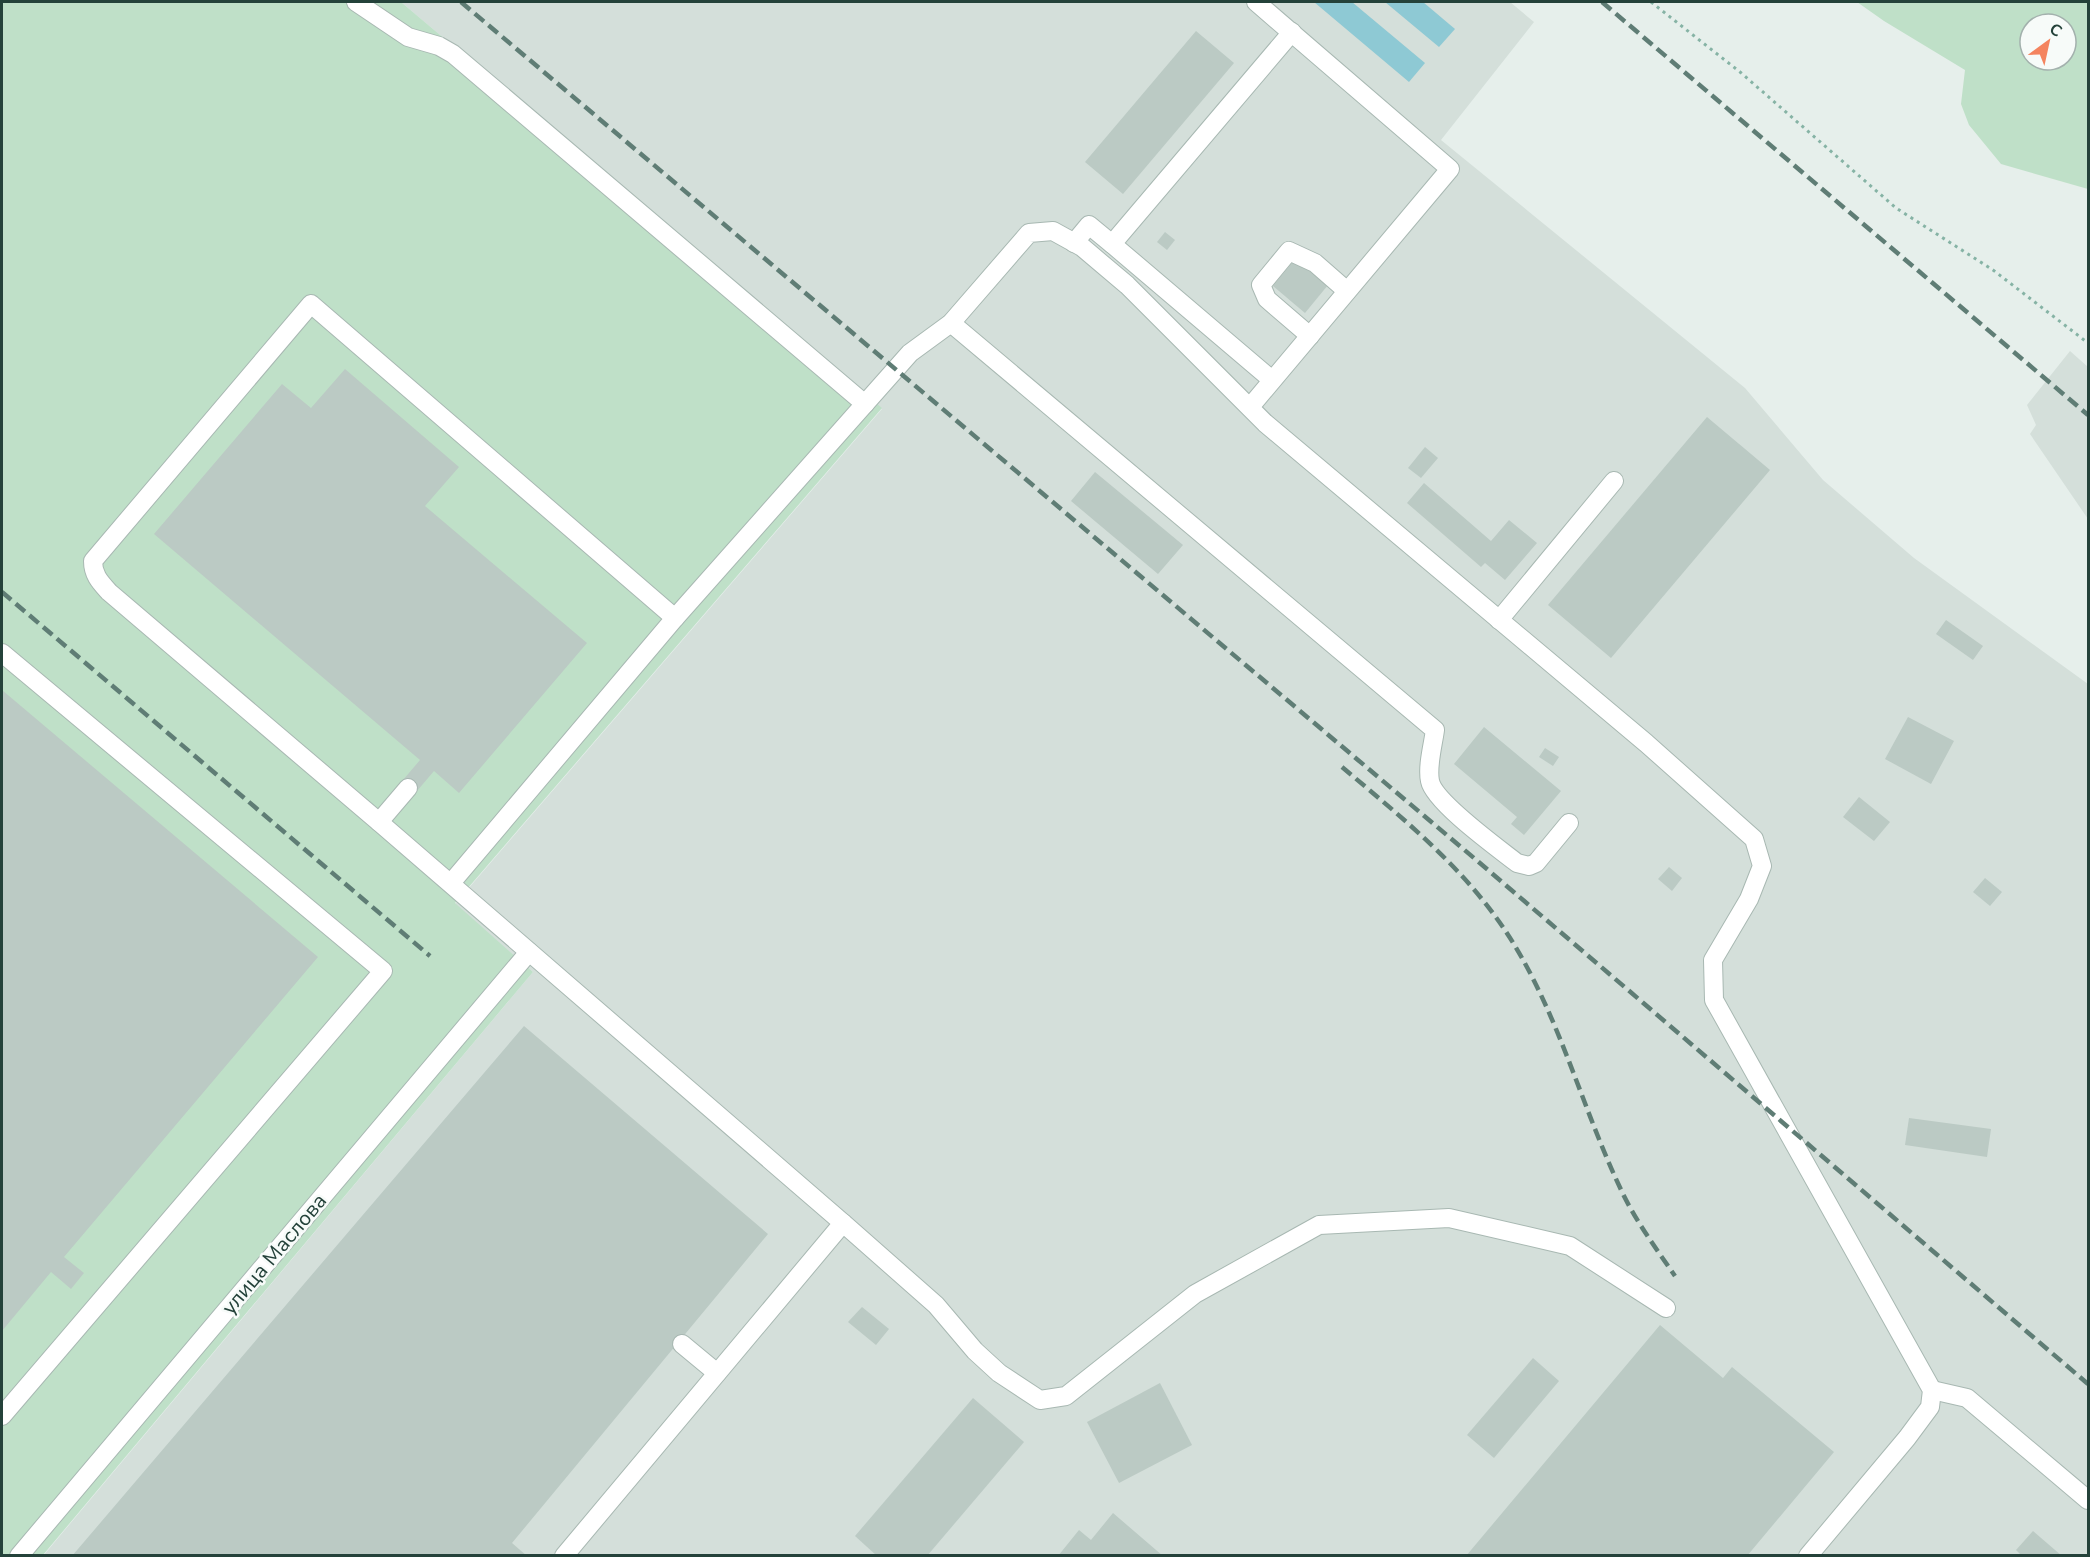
<svg xmlns="http://www.w3.org/2000/svg" width="2090" height="1557" font-family="'Nunito Sans',sans-serif">
  <style>
    .built { fill: #d4dfda }
    .green { fill: #bfe0c8; fill-rule: evenodd }
    .water { fill: #8ec9d4 }
    .building { fill: #bbcac4 }
    .lines { fill: none; stroke-linecap: round; stroke-linejoin: round }
    .minor-casing { stroke: #a8b8b2; stroke-width: 20 }
    .path { stroke: #86b3a5; stroke-width: 3; stroke-dasharray: 3 4.5; stroke-linecap: butt }
    .minor { stroke: #fff; stroke-width: 18 }
    .rail { stroke: #5f7d75; stroke-width: 4.5; stroke-dasharray: 12 6; stroke-linecap: butt }
    .labels { text-anchor: middle; stroke-width: 5; stroke-linejoin: round; paint-order: stroke }
    .street-label { font-size: 21px; fill: #24423a; stroke: #f7fbf9 }
  </style>
  <rect width="100%" height="100%" fill="#e6efeb"/>
  <!-- built -->
  <g class="built">
    <polygon points="401,2 1510,2 1534,22 1441,140 1745,388 1823,480 1914,558 2088,684 2088,1555 43,1556 533,972 455,904 882,409"/>
    <polygon points="2070,351 2088,367 2088,519 2030,434 2036,425 2027,405"/>
  </g>
  <!-- green -->
  <g class="green">
    <polygon points="2,2 401,2 882,408 455,903 533,972 43,1555 2,1556"/>
    <path d="M1857,2H2088V189L2001,164L1969,125L1961,104L1965,70L1884,21ZM2030,24H2066V60H2030Z"/>
  </g>
  <!-- water -->
  <g class="water">
    <polygon points="1314,2 1352,2 1425,63 1409,82"/>
    <polygon points="1385,2 1423,2 1455,29 1439,47"/>
  </g>
  <!-- building -->
  <g class="building">
    <polygon points="1196,31 1234,63 1123,194 1085,162"/>
    <polygon points="1165,232 1175,240 1167,250 1157,242"/>
    <polygon points="1296,258 1328,285 1305,313 1273,286"/>
    <polygon points="345,369 459,467 425,506 587,643 459,793 434,771 417,791 403,780 420,760 154,534 282,384 311,408"/>
    <polygon points="1707,417 1770,470 1611,658 1548,605"/>
    <polygon points="1425,447 1438,458 1421,478 1408,468"/>
    <polygon points="1095,472 1183,545 1158,574 1071,501"/>
    <polygon points="1424,483 1491,541 1509,520 1537,543 1505,580 1485,563 1481,567 1407,503"/>
    <polygon points="1946,620 1983,646 1973,660 1936,634"/>
    <polygon points="2,690 318,957 64,1257 84,1273 71,1289 51,1272 2,1331"/>
    <polygon points="1908,717 1954,741 1931,784 1885,759"/>
    <polygon points="1484,727 1561,791 1524,835 1511,824 1517,817 1454,764"/>
    <polygon points="1545,748 1559,757 1553,766 1539,757"/>
    <polygon points="1859,797 1890,822 1874,841 1843,817"/>
    <polygon points="1669,867 1682,878 1672,891 1658,879"/>
    <polygon points="1985,878 2002,892 1990,906 1973,892"/>
    <polygon points="524,1026 768,1234 512,1543 527,1556 72,1556"/>
    <polygon points="1909,1118 1991,1129 1987,1157 1905,1145"/>
    <polygon points="862,1307 889,1329 876,1345 848,1322"/>
    <polygon points="1660,1325 1723,1378 1732,1367 1834,1452 1747,1556 1466,1556"/>
    <polygon points="1533,1358 1559,1381 1494,1458 1467,1435"/>
    <polygon points="1160,1383 1192,1445 1119,1483 1087,1422"/>
    <polygon points="973,1398 1024,1442 927,1556 877,1556 855,1536"/>
    <polygon points="1113,1513 1163,1556 1058,1556 1079,1530 1091,1540"/>
    <polygon points="2033,1531 2062,1556 2022,1556 2016,1550"/>
  </g>
  <g class="lines">
    <!-- minor casing -->
    <g class="minor-casing">
      <g id="minor">
        <polyline points="356,2 408,37 439,46 453,54 865,404"/>
        <polyline points="1074,243 1089,225 1112,244"/>
        <path d="M951,323L1435,730C1433,745 1427,766 1430,781C1434,802 1498,848 1517,863L1529,866L1536,863L1569,823"/>
        <polyline points="1310,336 1267,299 1261,285 1289,251 1315,263 1347,291"/>
        <polyline points="1272,380 1112,244 1292,32"/>
        <polyline points="1250,407 1450,169 1256,2"/>
        <polyline points="1499,620 1614,481"/>
        <polyline points="2,653 383,971 2,1416"/>
        <polyline points="379,822 408,788"/>
        <polyline points="451,883 675,618 910,353 951,323 1029,233 1053,231 1082,247 1127,285 1265,423 1646,743 1754,839 1762,866 1749,899 1713,960 1714,1000 1932,1390 1930,1407 1907,1438 1808,1556"/>
        <polyline points="843,1223 936,1305 975,1351 999,1373 1040,1400 1066,1396 1195,1294 1319,1225 1449,1218 1570,1246 1666,1308"/>
        <polyline points="682,1344 717,1373"/>
        <polyline points="1932,1390 1967,1398 2088,1500"/>
        <polyline points="19,1556 529,952"/>
        <path d="M564,1556L843,1223L379,822L109,592C100,582 93,575 93,561L311,304L675,618"/>
      </g>
    </g>
    <!-- path -->
    <polyline class="path" points="1651,2 1740,72 1896,208 1993,270 2088,343"/>
    <!-- minor -->
    <use href="#minor" class="minor"/>
    <!-- rail -->
    <g class="rail">
      <polyline points="461,2 1474,858 2088,1384"/>
      <polyline points="1602,2 2088,415"/>
      <polyline points="2,592 430,956"/>
      <path d="M1342,767C1406,821 1471,873 1515,946C1562,1024 1584,1114 1624,1196C1638,1224 1657,1250 1675,1276"/>
    </g>
  </g>
  <g class="labels">
    <!-- street labels -->
    <g class="street-label">
      <text transform="translate(274 1254) rotate(-50)" y="7">улица Маслова</text>
    </g>
  </g>
  <!-- border -->
  <rect width="2090" height="1557" fill="none" stroke="#24423a" stroke-width="6"/>
  <!-- north arrow -->
  <g transform="translate(2048 42) rotate(33)"><circle r="28" fill="#f7fbf9" stroke="#a3b1ad" stroke-width="1.5"/>
  <path d="M0-4.5L10 22L0 15L-10 22Z" fill="#f4845f"/>
  <text y="-9" font-size="16" font-weight="bold" text-anchor="middle" fill="#24423a">С</text>
  </g>
</svg>
